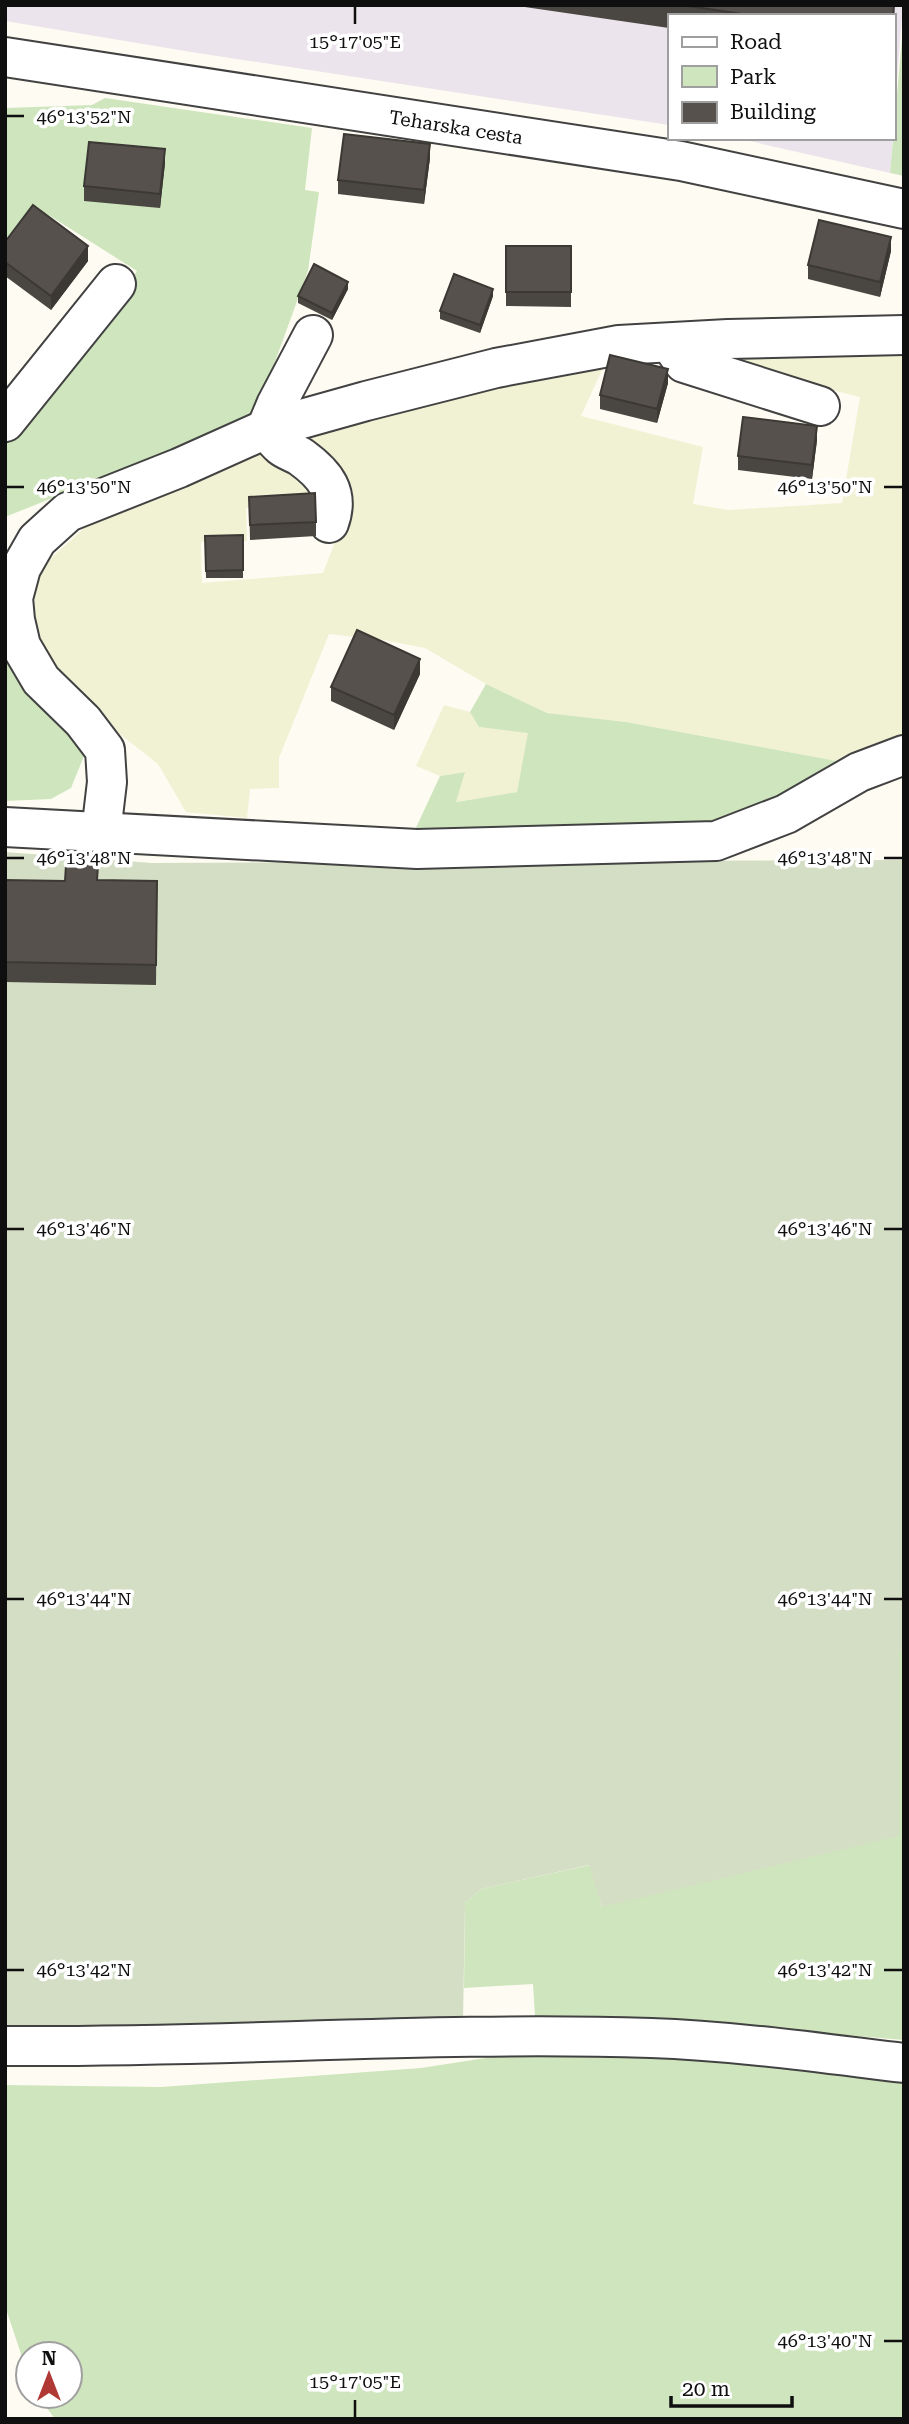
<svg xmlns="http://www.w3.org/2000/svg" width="909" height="2424" font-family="'Roboto Serif',serif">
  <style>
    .industrial { fill: #ece4ec }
    .farmland { fill: #f1f1d4 }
    .green { fill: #cfe5be }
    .cemetery { fill: #d4dec4 }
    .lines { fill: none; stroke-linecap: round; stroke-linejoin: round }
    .minor-casing { stroke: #424242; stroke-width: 42 }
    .minor { stroke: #fff; stroke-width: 38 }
    .wall { fill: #4a4641 }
    .shaded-wall { fill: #3c3935 }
    .building { fill: #56514c; stroke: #3c3935; stroke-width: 2 }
    .ticks { fill: none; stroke: #0f0f0f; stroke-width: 2.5 }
    .labels { text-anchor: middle; stroke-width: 7; stroke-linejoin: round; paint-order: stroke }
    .street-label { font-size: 19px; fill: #0f0f0f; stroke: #fff }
    .ticks-label { font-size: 18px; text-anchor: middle; fill: #0f0f0f; stroke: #fff; stroke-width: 7; stroke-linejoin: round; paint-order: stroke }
  </style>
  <rect width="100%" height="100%" fill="#fefcf2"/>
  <!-- industrial -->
  <g class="industrial">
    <polygon points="5,5 903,5 893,131 893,16 669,16 669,125 191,52 5,21"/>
    <polygon points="736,138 893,138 890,173"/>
  </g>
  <!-- farmland -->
  <g class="farmland">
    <polygon points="904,348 904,744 853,764 626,722 547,713 486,684 425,648 383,640 329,634 279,758 279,788 250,789 247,818 186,812 158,764 84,706 28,634 31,588 47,562 83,529 106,515 230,461 266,453 294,465 328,503 246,508 247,541 201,542 202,583 323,573 347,511 289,439 370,415 606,361 581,416 703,447 693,504 728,510 842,503 860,397 732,365 714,357"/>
    <polygon points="444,705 470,712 479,727 529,732 517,792 455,802 464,772 440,776 416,766"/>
  </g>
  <!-- green -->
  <g class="green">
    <polygon points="904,15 904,176 890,173"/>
    <polygon points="105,98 312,128 305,190 319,192 308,271 255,417 5,517 5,444 137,271 36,207 5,245 5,108 92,105"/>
    <polygon points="5,660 72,730 84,756 71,788 51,799 5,801"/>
    <polygon points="486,684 547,713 626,722 853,764 715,824 414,832 440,776 465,772 456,802 517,792 528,733 479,727 470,712"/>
    <polygon points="904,1626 904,2040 658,2019 535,2016 533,1984 464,1988 465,1903 481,1889 590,1865 602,1907 872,1711"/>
    <polygon points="525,2052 653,2054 904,2077 904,2419 55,2419 38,2396 70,2396 70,2354 28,2354 28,2375 5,2306 5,2085 161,2087 421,2068"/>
  </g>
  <!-- cemetery -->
  <polygon class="cemetery" points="5,852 152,863 904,860 904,1650 899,1650 899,1836 602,1907 589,1865 481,1889 465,1903 463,2023 5,2031"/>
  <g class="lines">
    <!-- minor casing -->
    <g class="minor-casing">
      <g id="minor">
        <polyline points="5,57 681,161 904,209"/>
        <path d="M313,335L276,405L266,429C271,435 276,442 281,446C287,451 295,453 301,457C326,475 340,493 329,523"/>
        <polyline points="670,343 684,363 820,406"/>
        <polyline points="5,422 116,284"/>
        <polyline points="5,827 417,849 716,841 786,814 859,772 904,755"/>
        <polyline points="101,833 107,782 105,750 83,721 41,680 21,646 15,620 13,598 21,568 37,540 68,512 179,468 266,429 366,401 496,368 619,345 728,339 904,335"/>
        <path d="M5,2046C220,2048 436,2031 651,2038C735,2041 820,2053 904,2063"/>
      </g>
    </g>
    <!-- minor -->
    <use href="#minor" class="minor"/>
  </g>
  <!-- wall -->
  <g class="wall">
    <polygon points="511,5 894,5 893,16 669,16 669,28"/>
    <polygon points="430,158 424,204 338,194 338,180"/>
    <polygon points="165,163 160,208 84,201 84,186"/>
    <polygon points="5,242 88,261 51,310 5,276"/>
    <polygon points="506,246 571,246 571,307 506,306"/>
    <polygon points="891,251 880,297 808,279 808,265"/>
    <polygon points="348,289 332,320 298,303 298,296"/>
    <polygon points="493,296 480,333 440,319 440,311"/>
    <polygon points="668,383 657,423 600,409 600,395"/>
    <polygon points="817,440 812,479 738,470 738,456"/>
    <polygon points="249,497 316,522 316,536 250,540"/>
    <polygon points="243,535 243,578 206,578 205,536"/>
    <polygon points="420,674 394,730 331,701 331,687"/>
    <polygon points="5,880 157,881 156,985 5,982"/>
  </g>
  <!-- shaded-wall -->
  <g class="shaded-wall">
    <polygon points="894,5 895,25 893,37 893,16"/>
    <polygon points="430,144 430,158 424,204 424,190"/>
    <polygon points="165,149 165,163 160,208 160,194"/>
    <polygon points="891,237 891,251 880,297 880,282"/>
    <polygon points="88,246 88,261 51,310 51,296"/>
    <polygon points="348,282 348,289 332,320 332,313"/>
    <polygon points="493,289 493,296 480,333 480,325"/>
    <polygon points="668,369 668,383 657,423 657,409"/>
    <polygon points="817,426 817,440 812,479 812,465"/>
    <polygon points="420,659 420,674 394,730 394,715"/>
  </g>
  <!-- building -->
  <g class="building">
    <polygon points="682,5 894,5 893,16 755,16"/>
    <polygon points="344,134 430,144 424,190 338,180"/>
    <polygon points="89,142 165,149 160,194 84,186"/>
    <polygon points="33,205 88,246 51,296 5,262 5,242"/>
    <polygon points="819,220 891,237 880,282 808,265"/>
    <rect x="506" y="246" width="65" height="46"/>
    <polygon points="314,264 348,282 332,313 298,296"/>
    <polygon points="454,274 493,289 480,325 440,311"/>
    <polygon points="610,355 668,369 657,409 600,395"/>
    <polygon points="743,417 817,426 812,465 738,456"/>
    <polygon points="315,493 316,522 250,525 249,497"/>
    <polygon points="243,535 243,570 206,571 205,536"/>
    <polygon points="357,630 420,659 394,715 331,687"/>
    <polygon points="66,865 98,865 97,880 157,881 156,965 5,962 5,880 65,881"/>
  </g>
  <!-- ticks -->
  <path class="ticks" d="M355,7V24M7,116H24M7,487H24M884,487H902M7,858H24M884,858H902M7,1229H24M884,1229H902M7,1599H24M884,1599H902M7,1970H24M884,1970H902M884,2341H902M355,2400V2417"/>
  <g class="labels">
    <!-- street labels -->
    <g class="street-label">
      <text transform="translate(456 127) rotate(9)" y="7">Teharska cesta</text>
    </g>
  </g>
  <g class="ticks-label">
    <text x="355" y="48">15°17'05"E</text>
    <text x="84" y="123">46°13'52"N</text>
    <text x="84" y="493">46°13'50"N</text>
    <text x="825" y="493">46°13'50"N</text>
    <text x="84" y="864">46°13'48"N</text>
    <text x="825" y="864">46°13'48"N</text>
    <text x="84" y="1235">46°13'46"N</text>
    <text x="825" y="1235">46°13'46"N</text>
    <text x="84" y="1605">46°13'44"N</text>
    <text x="825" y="1605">46°13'44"N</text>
    <text x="84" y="1976">46°13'42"N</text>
    <text x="825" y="1976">46°13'42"N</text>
    <text x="825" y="2347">46°13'40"N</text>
    <text x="355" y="2388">15°17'05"E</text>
  </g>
  <!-- border -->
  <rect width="909" height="2424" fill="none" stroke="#0f0f0f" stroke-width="14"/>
  <!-- legend -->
  <rect x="668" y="14" width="228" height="126" fill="#ffffff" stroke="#9f9f9f" stroke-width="2"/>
  <rect x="682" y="37" width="35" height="10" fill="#ffffff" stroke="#9f9f9f" stroke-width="2"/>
  <text x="730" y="49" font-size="21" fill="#0f0f0f">Road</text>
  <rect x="682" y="66" width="35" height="21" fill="#cfe5be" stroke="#9f9f9f" stroke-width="2"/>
  <text x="730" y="84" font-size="21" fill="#0f0f0f">Park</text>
  <rect x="682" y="102" width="35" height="21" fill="#56514c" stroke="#9f9f9f" stroke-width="2"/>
  <text x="730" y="119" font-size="21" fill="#0f0f0f">Building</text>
  <!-- north arrow -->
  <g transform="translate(49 2375)"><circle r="33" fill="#ffffff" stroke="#9f9f9f" stroke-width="2"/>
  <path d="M0-5L12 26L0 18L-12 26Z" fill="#b03835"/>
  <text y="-10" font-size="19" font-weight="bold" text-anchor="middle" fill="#0f0f0f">N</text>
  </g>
  <!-- scale -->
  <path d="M671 2396v10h121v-10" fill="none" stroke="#0f0f0f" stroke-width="3.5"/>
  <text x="682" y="2396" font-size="21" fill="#0f0f0f" stroke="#ffffff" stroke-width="5" paint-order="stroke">20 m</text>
</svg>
